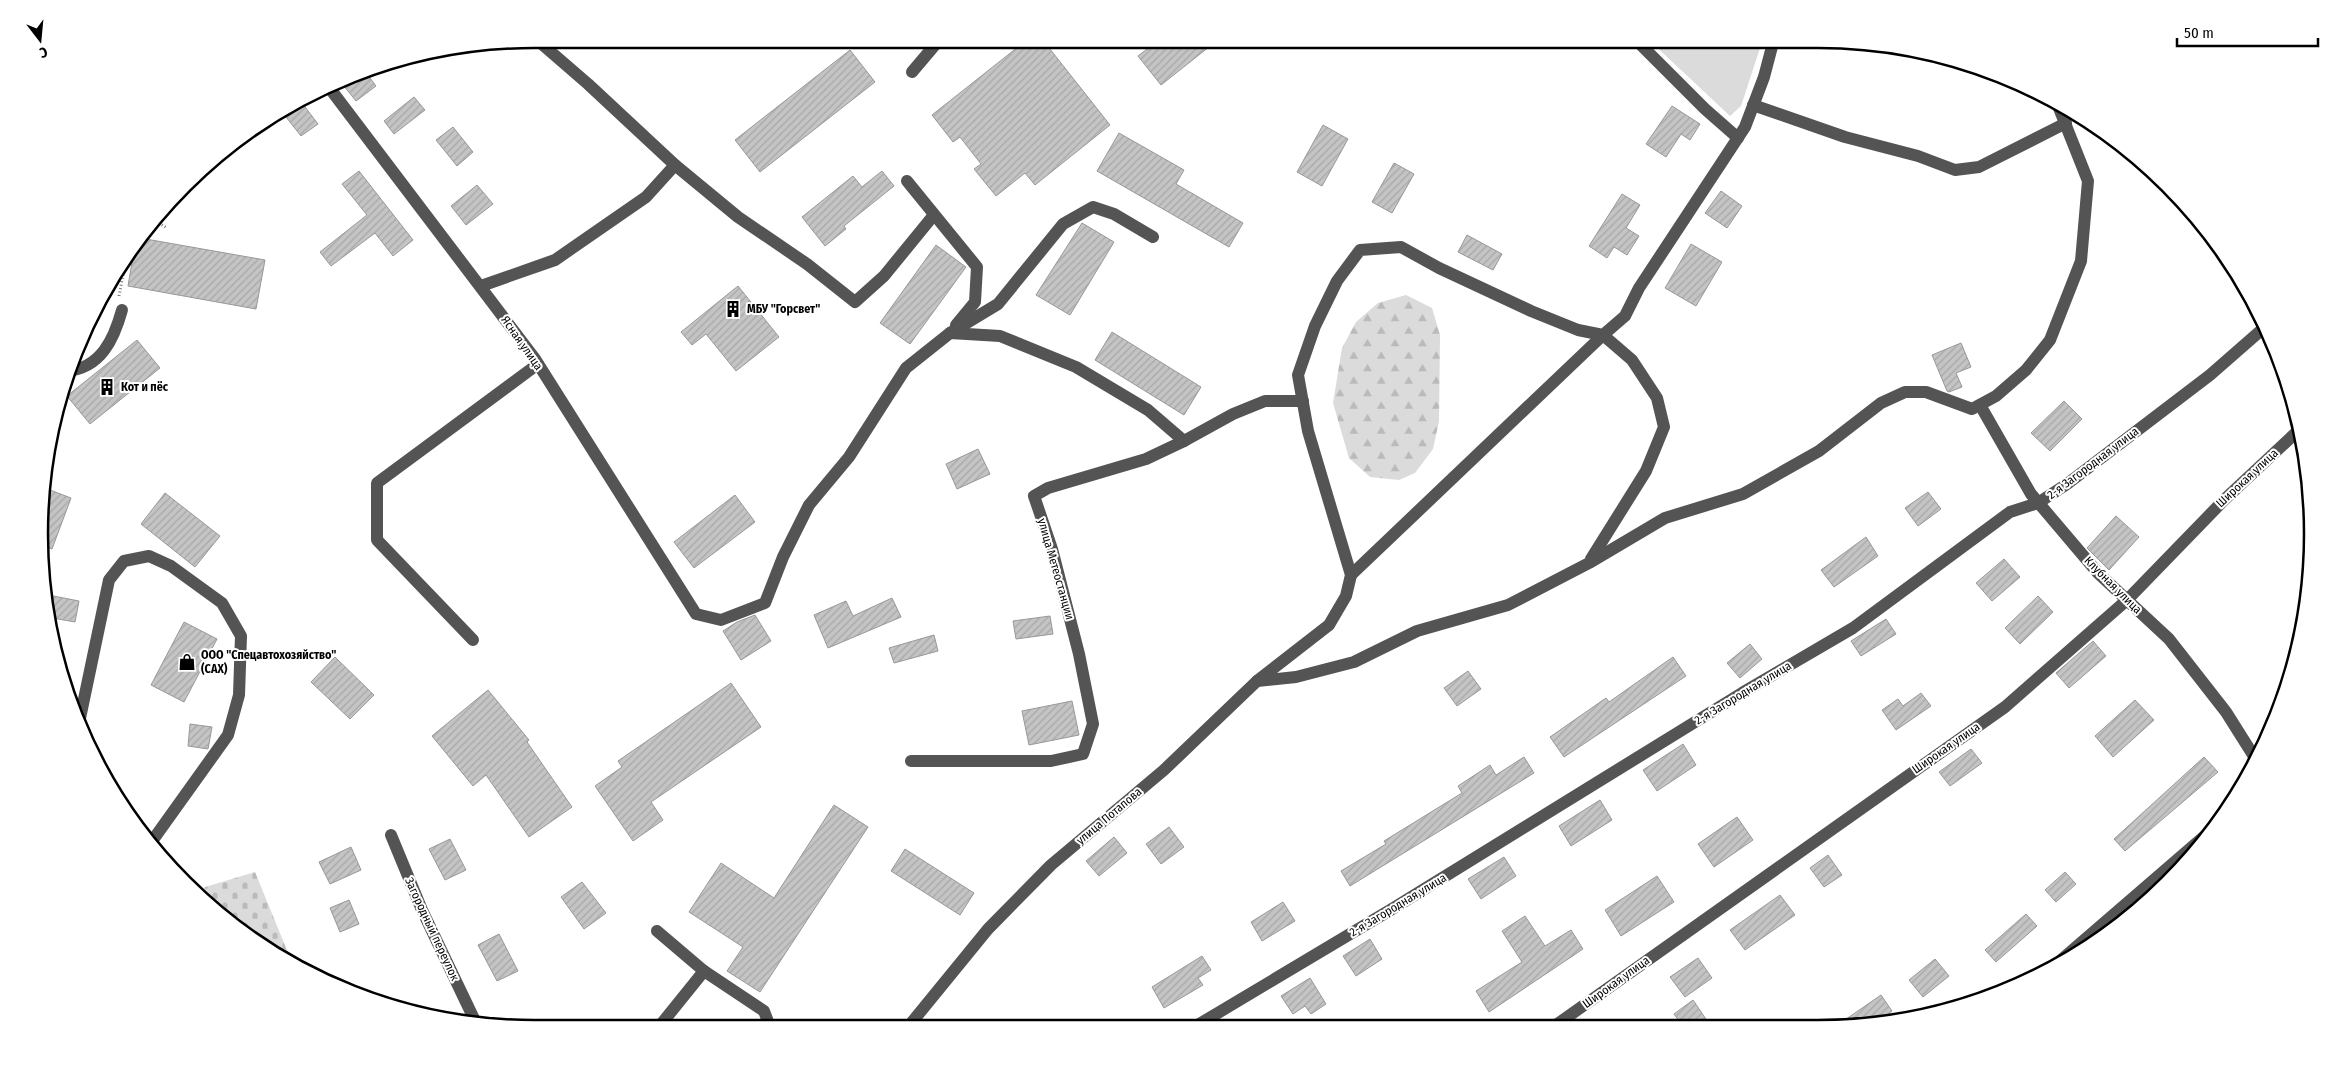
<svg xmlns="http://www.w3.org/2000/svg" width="2352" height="1067" font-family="'Fira Sans Condensed',sans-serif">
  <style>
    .grass { fill: #dbdbdb }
    .forest { fill: url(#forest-firs) }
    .cemetery { fill: url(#cemetery-stones) }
    .building { fill: url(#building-hatch); stroke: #989898 }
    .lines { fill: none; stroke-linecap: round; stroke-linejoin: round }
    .path { stroke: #767676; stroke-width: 3; stroke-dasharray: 1 2.5; stroke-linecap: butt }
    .minor { stroke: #545454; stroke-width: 12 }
    .labels { text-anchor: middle; stroke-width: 4; stroke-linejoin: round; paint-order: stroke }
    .poi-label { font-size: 12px; font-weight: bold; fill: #000; stroke: #fff; text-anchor: start }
    .street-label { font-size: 12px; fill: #000; stroke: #fff }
    .rim { fill: none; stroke: #000; stroke-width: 2.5 }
  </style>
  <defs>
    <pattern id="forest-firs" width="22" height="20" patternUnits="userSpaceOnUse" patternTransform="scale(1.25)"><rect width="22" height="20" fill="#dbdbdb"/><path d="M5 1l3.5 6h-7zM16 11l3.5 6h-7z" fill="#bababa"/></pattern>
    <pattern id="cemetery-stones" width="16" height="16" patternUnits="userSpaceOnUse" patternTransform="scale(1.25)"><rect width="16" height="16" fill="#dbdbdb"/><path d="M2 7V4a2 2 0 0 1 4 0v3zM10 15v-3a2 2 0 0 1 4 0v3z" fill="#bababa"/></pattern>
    <pattern id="building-hatch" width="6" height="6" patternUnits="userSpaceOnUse" patternTransform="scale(1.25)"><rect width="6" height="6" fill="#c4c4c4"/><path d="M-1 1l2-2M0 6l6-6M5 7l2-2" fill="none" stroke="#a7a7a7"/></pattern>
  </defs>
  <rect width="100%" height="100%" fill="#fff"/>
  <!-- grass -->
  <polygon class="grass" points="1648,39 1763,39 1741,106 1730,116"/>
  <!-- forest -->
  <polygon class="forest" points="1406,295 1432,308 1440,335 1439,421 1433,449 1415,473 1399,480 1370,477 1349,458 1333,403 1342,348 1356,322 1378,303"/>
  <!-- cemetery -->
  <polygon class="cemetery" points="255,872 293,965 208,906 201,898 205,887"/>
  <!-- building -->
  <g class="building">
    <polygon points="1028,39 1042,39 1110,125 1035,185 1025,173 996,196 974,169 981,164 960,137 953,142 932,115"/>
    <polygon points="1160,39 1219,39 1161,85 1138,56"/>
    <polygon points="850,50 875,82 760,172 735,140"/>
    <polygon points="364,70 376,86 356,101 340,81"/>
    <polygon points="414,97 425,110 394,134 384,121"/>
    <polygon points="299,99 318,124 301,136 282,112"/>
    <polygon points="1672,106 1700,124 1690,140 1681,134 1666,157 1646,144"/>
    <polygon points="1323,125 1348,139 1322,186 1297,172"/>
    <polygon points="453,127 473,152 457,166 436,140"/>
    <polygon points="1119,133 1184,170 1176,184 1243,223 1229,247 1097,171"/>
    <polygon points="1394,163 1414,174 1392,213 1372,202"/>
    <polygon points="359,171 413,240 393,256 375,233 331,266 320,252 367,215 342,184"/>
    <polygon points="882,171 894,186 844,226 846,229 825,246 802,217 853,176 862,187"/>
    <polygon points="477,185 493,204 466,225 451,206"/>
    <polygon points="1721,191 1742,206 1727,228 1705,213"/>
    <polygon points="1622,194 1640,205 1626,228 1639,236 1627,255 1614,247 1607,258 1589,246"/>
    <polygon points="1082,223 1114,242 1070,315 1036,295"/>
    <polygon points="1467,235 1502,254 1493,270 1458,252"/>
    <polygon points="140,238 265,260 256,309 128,286 135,244"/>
    <polygon points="1691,244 1722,262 1696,306 1665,288"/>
    <polygon points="936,245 966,267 910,344 880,323"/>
    <polygon points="738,286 779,337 736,371 706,334 692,345 681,332"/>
    <polygon points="1112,332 1201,387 1184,415 1095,360"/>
    <polygon points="137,340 160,368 90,424 67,396"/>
    <polygon points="1961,343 1971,367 1956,373 1962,387 1949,392 1947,391 1932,355"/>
    <polygon points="2064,401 2082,419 2050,451 2031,433"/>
    <polygon points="978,449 990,474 957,489 946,464"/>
    <polygon points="50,490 71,498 52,549 39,544 39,533 41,515"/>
    <polygon points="1928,492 1941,509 1918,526 1905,508"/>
    <polygon points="165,493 220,536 195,567 141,524"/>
    <polygon points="735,495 755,522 694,568 674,542"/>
    <polygon points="2116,516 2139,537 2109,570 2087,548"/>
    <polygon points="1866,537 1878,556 1834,587 1821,570"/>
    <polygon points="2004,559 2020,577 1992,601 1976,583"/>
    <polygon points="43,594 79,601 75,622 47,617"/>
    <polygon points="2038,596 2053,612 2020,644 2005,628"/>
    <polygon points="892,598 901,617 828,648 814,615 846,601 853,616"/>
    <polygon points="755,615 771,641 741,660 723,631 737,622"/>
    <polygon points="1050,616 1053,634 1016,639 1013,621"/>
    <polygon points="1886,619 1896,634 1861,656 1851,641"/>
    <polygon points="184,622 217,639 184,702 151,685"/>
    <polygon points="934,635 938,651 894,663 889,648"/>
    <polygon points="2093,641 2106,656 2069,688 2056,673"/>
    <polygon points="1750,644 1762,659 1740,678 1727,663"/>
    <polygon points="335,657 374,695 350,719 311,682"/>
    <polygon points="1673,657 1686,676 1564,757 1550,737 1606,698 1609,702"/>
    <polygon points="1468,671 1481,689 1457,706 1444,688"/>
    <polygon points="731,683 761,727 651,802 663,820 633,841 595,786 622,767 618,761"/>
    <polygon points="488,690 529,740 527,742 572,807 529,837 486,775 473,786 432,736"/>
    <polygon points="1921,693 1931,706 1896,730 1882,710 1898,699 1903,706"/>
    <polygon points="2135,700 2154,720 2113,757 2095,736"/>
    <polygon points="1072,701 1079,735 1029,745 1022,711"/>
    <polygon points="190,724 212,727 208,749 188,746"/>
    <polygon points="1683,744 1696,765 1657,791 1643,770"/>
    <polygon points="1971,749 1982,763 1950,786 1939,772"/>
    <polygon points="1524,757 1534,773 1350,886 1341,871 1386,844 1384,841 1462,793 1458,786 1490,765 1496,775"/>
    <polygon points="2204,757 2218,772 2125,851 2114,839"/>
    <polygon points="1600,800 1612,820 1571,846 1559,826"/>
    <polygon points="834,805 868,827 760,992 727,971 743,947 689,912 721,863 774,898"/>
    <polygon points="1737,817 1753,840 1714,867 1698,844"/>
    <polygon points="1169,827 1184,847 1161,864 1146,844"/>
    <polygon points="1114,837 1127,853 1099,876 1086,861"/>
    <polygon points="450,839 466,870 445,880 429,849"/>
    <polygon points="351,847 361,870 330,884 319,862"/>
    <polygon points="905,849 974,893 960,915 891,871"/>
    <polygon points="1828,855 1842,875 1824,887 1810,868"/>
    <polygon points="1504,857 1516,876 1481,899 1468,879"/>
    <polygon points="2065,872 2076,884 2056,902 2045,890"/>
    <polygon points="1657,876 1674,902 1621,936 1605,910"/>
    <polygon points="582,882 606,913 584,929 561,897"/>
    <polygon points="1780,895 1795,915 1745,950 1730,930"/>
    <polygon points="349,900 359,924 340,932 330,908"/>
    <polygon points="1283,902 1295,921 1262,941 1251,922"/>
    <polygon points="2026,914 2037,926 1996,962 1985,950"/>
    <polygon points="1525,916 1545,946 1571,930 1583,949 1489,1012 1476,991 1522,962 1502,931"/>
    <polygon points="499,934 518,971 497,981 478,945"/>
    <polygon points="1370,939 1382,959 1356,976 1343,956"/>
    <polygon points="1202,956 1211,970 1198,978 1203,985 1164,1008 1152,987"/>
    <polygon points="1698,958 1712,978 1685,997 1670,977"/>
    <polygon points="1935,959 1949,976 1923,997 1909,980"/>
    <polygon points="1310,978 1326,1004 1311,1014 1305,1006 1293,1014 1281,996"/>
    <polygon points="1881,995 1892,1011 1874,1024 1839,1024"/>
    <polygon points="1693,1000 1710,1025 1682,1025 1674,1014"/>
  </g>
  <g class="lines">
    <!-- path -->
    <g class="path">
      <polyline points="153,219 167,228"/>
      <polyline points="119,296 127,255"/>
    </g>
    <!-- minor -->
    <g class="minor">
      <polyline points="536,39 588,84 675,165 738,217 807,264 855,302 884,276 933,216"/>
      <polyline points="1635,39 1705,109 1738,138"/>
      <polyline points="912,72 940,39"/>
      <polyline points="328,86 535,359 696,614 721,620 765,603 783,557 809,505 849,457 906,368 950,333 1000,336 1076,367 1148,410 1184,441"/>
      <polyline points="1753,105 1845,137 1918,156 1955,170 1979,167 2066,123"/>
      <polyline points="907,181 977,267 975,302 956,325"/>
      <polyline points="481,286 555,260 646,197 675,165"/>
      <polyline points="950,333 998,304 1063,224 1093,207 1114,214 1153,237"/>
      <path d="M67,371C101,368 114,339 122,310"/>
      <polyline points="1980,405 2031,494 2098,573 2169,639 2226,712 2255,758"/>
      <polyline points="1351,575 1603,335 1632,360 1657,398 1664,427 1646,471 1591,559"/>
      <polyline points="473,640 377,540 377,483 538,364"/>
      <polyline points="1257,681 1296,677 1354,662 1417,631 1508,605 1589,563 1665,518 1743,494 1819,451 1881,403 1905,392 1926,392 1972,409 1996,396 2026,370 2050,340 2081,261 2088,181 2057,103"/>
      <polyline points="79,723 109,580 124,561 149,556 171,566 222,603 241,636 239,695 228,735 150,844"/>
      <polyline points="911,761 1051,761 1083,754 1093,724 1079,654 1052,549 1034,496 1048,488 1146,459 1184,441 1233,414 1265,401 1303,401"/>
      <polyline points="391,835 422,910 476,1023"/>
      <polyline points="657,931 704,971 764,1011 770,1027"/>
      <polyline points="2061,960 2215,827"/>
      <polyline points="1556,1025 2005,707 2127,600 2224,500 2301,428"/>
      <polyline points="1196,1026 1392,909 1742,693 1853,628 2010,512 2038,503 2067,484 2210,375 2266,326"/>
      <polyline points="908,1027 988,929 1051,865 1164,770 1257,681 1329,625 1346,596 1351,575 1308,431 1298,375 1315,326 1337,281 1360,250 1401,247 1439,268 1531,311 1578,330 1603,335 1625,316 1639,288 1745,127 1764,77 1774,39"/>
      <polyline points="658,1028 704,971"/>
    </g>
  </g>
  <!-- icons -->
  <defs>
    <g id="building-bare" transform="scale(1.35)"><path d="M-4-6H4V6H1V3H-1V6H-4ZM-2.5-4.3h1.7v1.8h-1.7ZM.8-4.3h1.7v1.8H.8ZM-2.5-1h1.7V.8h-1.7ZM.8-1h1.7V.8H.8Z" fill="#000" stroke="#fff" stroke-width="2.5" paint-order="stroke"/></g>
    <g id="shop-bare" transform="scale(1.35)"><path d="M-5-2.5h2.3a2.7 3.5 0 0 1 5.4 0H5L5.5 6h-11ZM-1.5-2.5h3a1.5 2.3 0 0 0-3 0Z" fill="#000" stroke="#fff" stroke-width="2.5" paint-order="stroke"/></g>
  </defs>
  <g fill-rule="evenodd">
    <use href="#building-bare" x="733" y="309"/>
    <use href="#building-bare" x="107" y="387"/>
    <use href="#shop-bare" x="187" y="662"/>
  </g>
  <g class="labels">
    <!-- poi labels -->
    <g class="poi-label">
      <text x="747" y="313">МБУ "Горсвет"</text>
      <text x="121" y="391">Кот и пёс</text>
      <text x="201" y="659">ООО "Спецавтохозяйство"<tspan x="201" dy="14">(САХ)</tspan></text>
    </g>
    <!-- street labels -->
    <g class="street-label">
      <text transform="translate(522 343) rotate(55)" y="4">Ясная улица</text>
      <text transform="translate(2093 463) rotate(-37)" y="4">2-я Загородная улица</text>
      <text transform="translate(2247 478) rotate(-43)" y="4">Широкая улица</text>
      <text transform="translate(1056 569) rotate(74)" y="4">улица Метеостанции</text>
      <text transform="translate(2113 585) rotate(45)" y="4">Клубная улица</text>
      <text transform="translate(1743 693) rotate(-31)" y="4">2-я Загородная улица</text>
      <text transform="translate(1946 748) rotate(-35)" y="4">Широкая улица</text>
      <text transform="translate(1109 816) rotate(-40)" y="4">улица Потапова</text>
      <text transform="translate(1398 905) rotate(-31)" y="4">2-я Загородная улица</text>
      <text transform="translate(432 929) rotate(65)" y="4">Загородный переулок</text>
      <text transform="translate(1616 982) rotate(-36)" y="4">Широкая улица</text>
    </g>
  </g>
  <!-- crop -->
  <path d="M0 0H2352V1067H0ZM534 48H1818A486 486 0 0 1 2304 534V534A486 486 0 0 1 1818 1020H534A486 486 0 0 1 48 534V534A486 486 0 0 1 534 48Z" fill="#fff" fill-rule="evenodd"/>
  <path class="rim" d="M534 48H1818A486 486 0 0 1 2304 534V534A486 486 0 0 1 1818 1020H534A486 486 0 0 1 48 534V534A486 486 0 0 1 534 48Z"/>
  <!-- north arrow -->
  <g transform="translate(40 40) rotate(164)" stroke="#ffffff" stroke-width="4" paint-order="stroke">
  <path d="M0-4L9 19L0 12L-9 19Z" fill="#000000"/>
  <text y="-8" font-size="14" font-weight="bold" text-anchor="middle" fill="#000000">С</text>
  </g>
  <!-- scale -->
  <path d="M2177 38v8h141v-8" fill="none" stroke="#000000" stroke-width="2.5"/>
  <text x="2184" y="38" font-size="15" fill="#000000" stroke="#ffffff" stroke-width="4" paint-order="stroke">50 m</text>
</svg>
